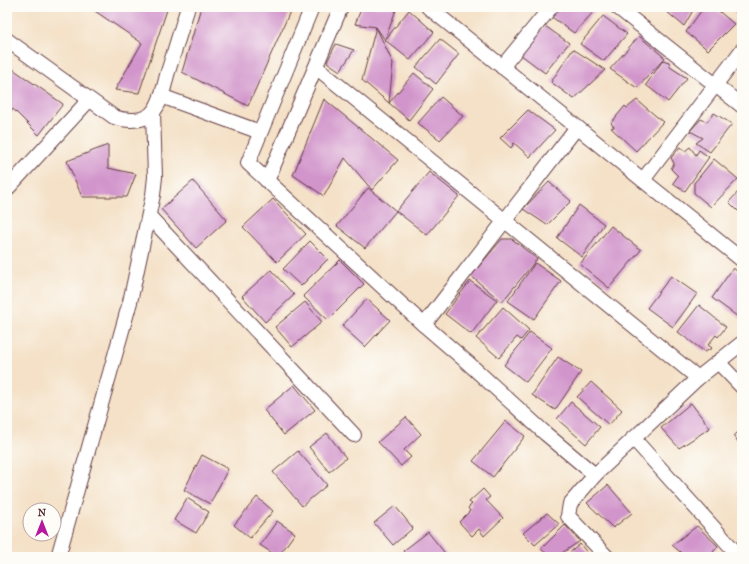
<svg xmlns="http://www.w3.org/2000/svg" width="749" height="564" font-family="'IM FELL French Canon',serif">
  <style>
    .building { fill: #d194cb }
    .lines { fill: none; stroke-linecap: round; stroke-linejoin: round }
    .minor-casing { stroke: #643c42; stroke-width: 16 }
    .minor { stroke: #fff; stroke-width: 14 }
  </style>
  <rect width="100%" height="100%" fill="#fdfcf7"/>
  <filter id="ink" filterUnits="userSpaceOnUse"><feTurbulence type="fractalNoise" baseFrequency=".025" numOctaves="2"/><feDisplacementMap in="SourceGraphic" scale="8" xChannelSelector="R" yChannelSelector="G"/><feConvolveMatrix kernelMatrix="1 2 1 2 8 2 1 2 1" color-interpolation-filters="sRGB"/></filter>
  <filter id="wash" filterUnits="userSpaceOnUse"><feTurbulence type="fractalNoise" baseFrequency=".012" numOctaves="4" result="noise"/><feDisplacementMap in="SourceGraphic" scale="16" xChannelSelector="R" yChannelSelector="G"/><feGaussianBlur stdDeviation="0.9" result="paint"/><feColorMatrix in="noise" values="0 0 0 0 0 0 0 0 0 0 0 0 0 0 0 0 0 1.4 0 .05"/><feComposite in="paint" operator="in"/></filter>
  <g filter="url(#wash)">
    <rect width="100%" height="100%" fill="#f4e1c7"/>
    <g id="blocks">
      <!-- building -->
      <g class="building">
        <polygon points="89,7 168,7 139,93 115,90 142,43"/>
        <polygon points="201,7 292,7 248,106 182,72"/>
        <polygon points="362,7 397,7 385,40 376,27 355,24"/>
        <polygon points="556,7 596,7 597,8 574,33 549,15"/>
        <polygon points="670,7 695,7 684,26 667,12"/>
        <polygon points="704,7 714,7 734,24 708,50 686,32"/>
        <polygon points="730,7 742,7 742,14 740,17"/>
        <polygon points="409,10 434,32 410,60 385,40"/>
        <polygon points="603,16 627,34 604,61 580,44"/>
        <polygon points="545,26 569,43 545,73 520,54"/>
        <polygon points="376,27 393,63 389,103 362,80"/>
        <polygon points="639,36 665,58 637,88 610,69"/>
        <polygon points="440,39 459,54 436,84 416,67"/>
        <polygon points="336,44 354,50 340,71 327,62"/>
        <polygon points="573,49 605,70 574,99 551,82"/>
        <polygon points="663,60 669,62 670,67 687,78 668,102 646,85"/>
        <polygon points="7,65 63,104 39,135 13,109 7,117"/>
        <polygon points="414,73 433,89 409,120 389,103"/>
        <polygon points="441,97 463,116 440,140 418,123"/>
        <polygon points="324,99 398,160 372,190 345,158 324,196 293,175"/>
        <polygon points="637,100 663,122 636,151 611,128 614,127 611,123 625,106 627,108"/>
        <polygon points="528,110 555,130 530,157 514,143 511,148 500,138"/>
        <polygon points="714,113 732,124 710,152 696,143 703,138 690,131 701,119 707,122"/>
        <polygon points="108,145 108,168 136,174 127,197 82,197 67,161"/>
        <polygon points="680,147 685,151 690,147 696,155 699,150 709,157 685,191 673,183 678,176 671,169 674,163 671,158"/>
        <polygon points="714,159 738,179 711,207 694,193 694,183"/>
        <polygon points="429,172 459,196 427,235 396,211"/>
        <polygon points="193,181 227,220 196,248 161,209"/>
        <polygon points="549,182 571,201 547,225 523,209"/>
        <polygon points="368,188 396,211 365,248 337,226"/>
        <polygon points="739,191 742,192 742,207 738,211 729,202"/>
        <polygon points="273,199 306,234 277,262 243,227"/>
        <polygon points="579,205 604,224 582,257 557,238"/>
        <polygon points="611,226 641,250 609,288 580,264"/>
        <polygon points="502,239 512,239 537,259 502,302 471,276"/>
        <polygon points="310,241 328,259 301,286 283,269"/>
        <polygon points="340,260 364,284 328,320 303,296"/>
        <polygon points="535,263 561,281 534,319 508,301"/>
        <polygon points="733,268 742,275 741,319 712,298"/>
        <polygon points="271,270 294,295 265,322 242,296"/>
        <polygon points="671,276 697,294 673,327 647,308"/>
        <polygon points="470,281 497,300 471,334 445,314"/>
        <polygon points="367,299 390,320 365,347 342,326"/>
        <polygon points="305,302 322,322 292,347 275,327"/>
        <polygon points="699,305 726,327 718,337 716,335 708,345 712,348 705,352 678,332"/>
        <polygon points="503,307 529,330 521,340 517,337 499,358 476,338"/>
        <polygon points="530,332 552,348 526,382 504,365"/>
        <polygon points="558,357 581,372 555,410 532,395"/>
        <polygon points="591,382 622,410 609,425 577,397"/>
        <polygon points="294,385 315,410 284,435 264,410"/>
        <polygon points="571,402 600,427 586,444 557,419"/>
        <polygon points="691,403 710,428 679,448 661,428"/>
        <polygon points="406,417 421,434 404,450 411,457 401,466 378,442"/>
        <polygon points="506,421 525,436 493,477 473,461"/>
        <polygon points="742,428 742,447 734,436"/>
        <polygon points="327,433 346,458 329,472 309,447"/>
        <polygon points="298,451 327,485 302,506 273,472"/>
        <polygon points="202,455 228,469 210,504 184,490"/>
        <polygon points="608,485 632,513 613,528 587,503"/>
        <polygon points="483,489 490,497 486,500 503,518 484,536 479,529 472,536 459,522 470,511 468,508 472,504 469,502"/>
        <polygon points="257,497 273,511 250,538 234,525"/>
        <polygon points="187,498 209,512 196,533 174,520"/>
        <polygon points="395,506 413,528 393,545 374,523"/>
        <polygon points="547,513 559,524 535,545 523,533"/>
        <polygon points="277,521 295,533 278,557 260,545"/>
        <polygon points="565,525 580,541 556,557 550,557 541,549"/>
        <polygon points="697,526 718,546 709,557 686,557 672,545"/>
        <polygon points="428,532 448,557 408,557 403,551"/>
        <polygon points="580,544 590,556 589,557 565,557"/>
      </g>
    </g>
  </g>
  <g filter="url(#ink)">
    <use href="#blocks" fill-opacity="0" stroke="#643c42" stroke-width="1"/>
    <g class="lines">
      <!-- minor casing -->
      <g class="minor-casing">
        <g id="minor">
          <polyline points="312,7 248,163 424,325 467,362 546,434 595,475 698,378 742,343"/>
          <polyline points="428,7 742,260"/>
          <polyline points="617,7 742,106"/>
          <path d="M7,40L114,117C125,121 144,122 152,113C161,104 164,87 167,75C174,53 181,30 188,7"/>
          <polyline points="316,67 698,378"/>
          <polyline points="502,67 551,7"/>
          <polyline points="161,96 260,132"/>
          <polyline points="643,180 742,50"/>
          <polyline points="267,181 341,7"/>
          <polyline points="7,189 89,100"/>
          <polyline points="149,216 354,435"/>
          <polyline points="424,325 577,127"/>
          <polyline points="718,362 742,387"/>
          <polyline points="633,438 740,557"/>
          <polyline points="595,475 570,504 568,516 607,557"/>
          <polyline points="58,557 130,302 153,195 155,177 153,112"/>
        </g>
      </g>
      <!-- minor -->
      <use href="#minor" class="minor"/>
    </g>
  </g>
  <!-- margin -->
  <rect width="749" height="564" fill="none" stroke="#fdfcf7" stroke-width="24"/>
  <!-- north arrow -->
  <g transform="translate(42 522)"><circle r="19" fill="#fdfcf7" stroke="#b5a4a5"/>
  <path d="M0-3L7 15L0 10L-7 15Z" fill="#b5179e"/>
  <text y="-6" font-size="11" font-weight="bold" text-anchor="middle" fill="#4a1f2b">N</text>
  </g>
</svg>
